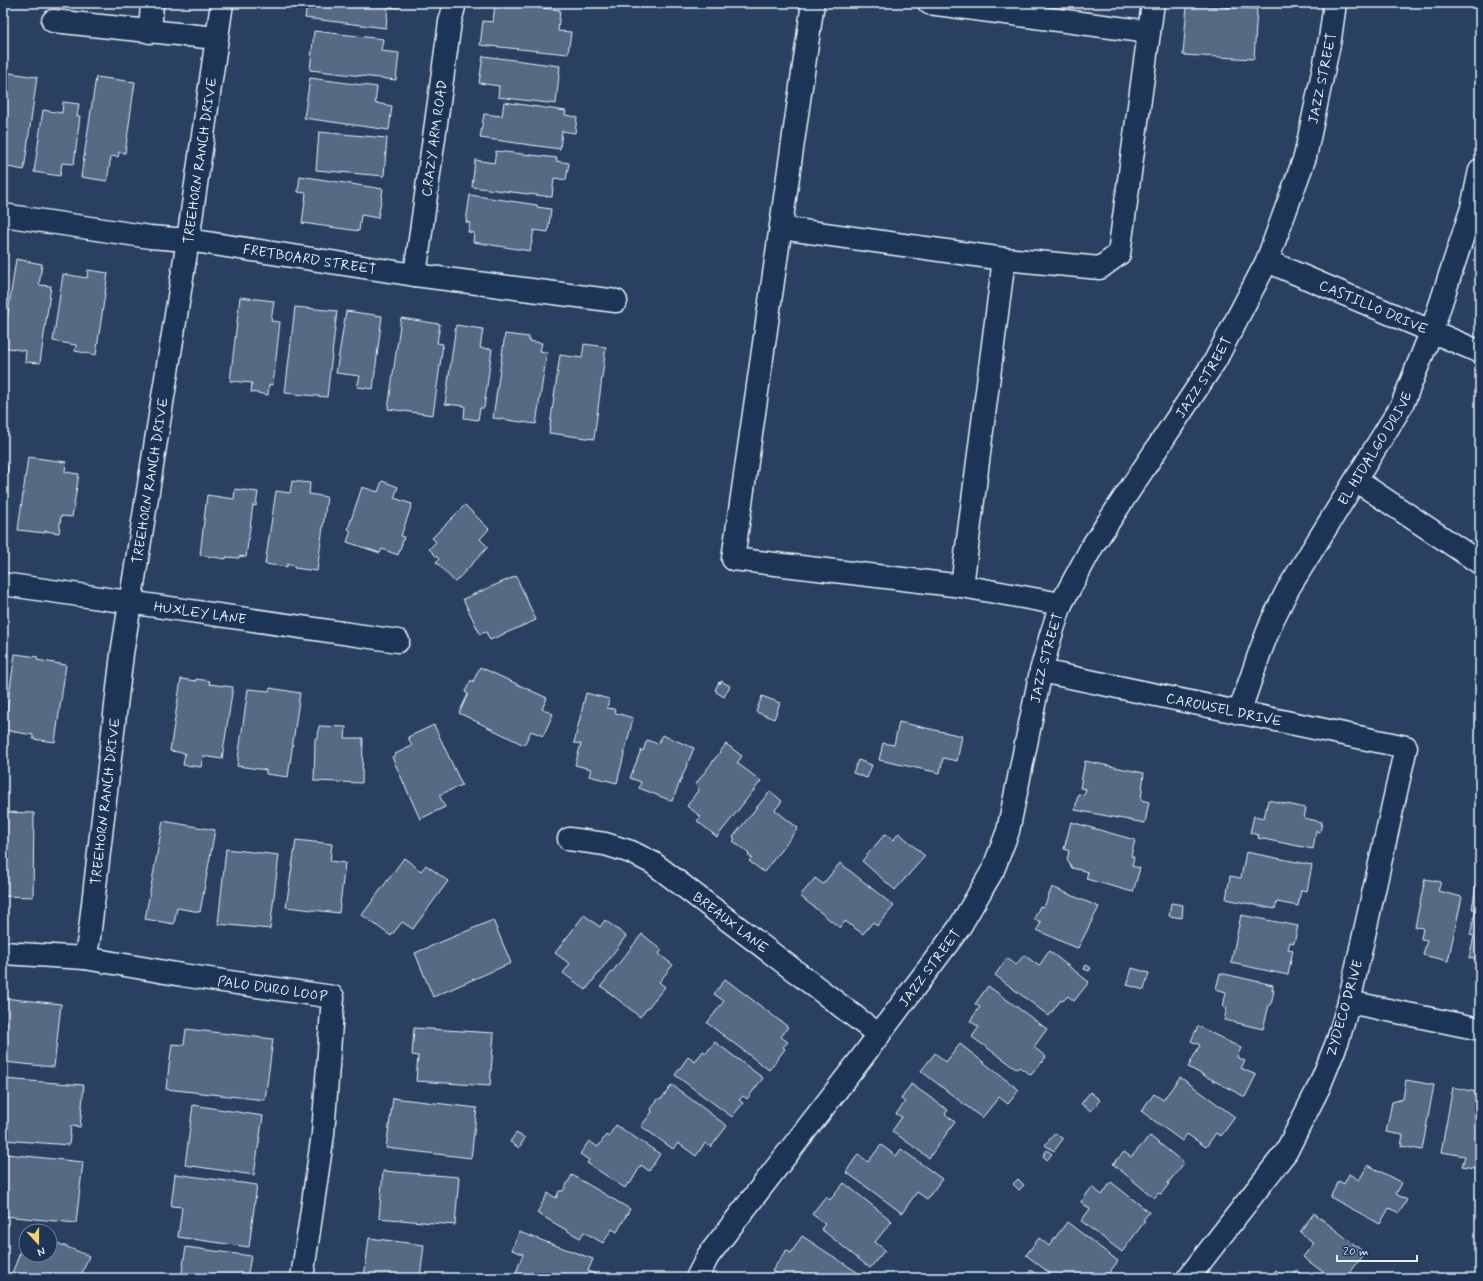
<svg xmlns="http://www.w3.org/2000/svg" width="1483" height="1281" font-family="Mynerve,sans-serif">
  <style>
    .building { fill: #556a83; stroke: #e8f1f8 }
    .lines { fill: none; stroke-linecap: round; stroke-linejoin: round }
    .minor-casing { stroke: #e8f1f8; stroke-width: 25 }
    .minor { stroke: #1d3557; stroke-width: 22 }
    .labels { text-anchor: middle; stroke-width: 3; stroke-linejoin: round; paint-order: stroke }
    .street-label { font-size: 14px; fill: #e8f1f8; stroke: #1d3557 }
  </style>
  <rect width="100%" height="100%" fill="#294061"/>
  <filter id="ink" filterUnits="userSpaceOnUse"><feTurbulence type="fractalNoise" baseFrequency=".025" numOctaves="2"/><feDisplacementMap in="SourceGraphic" scale="8" xChannelSelector="R" yChannelSelector="G"/><feConvolveMatrix kernelMatrix="1 2 1 2 8 2 1 2 1" color-interpolation-filters="sRGB"/></filter>
  <g filter="url(#ink)">
    <!-- building -->
    <g class="building">
      <polygon points="307,3 400,3 399,8 388,7 386,28 305,18"/>
      <polygon points="495,3 560,10 558,31 571,32 568,54 480,45 483,21 493,22"/>
      <polygon points="1187,5 1257,9 1254,59 1183,55"/>
      <polygon points="314,31 383,39 381,51 399,53 396,80 310,70"/>
      <polygon points="483,56 560,66 556,104 498,97 499,86 479,83"/>
      <polygon points="3,72 37,77 24,170 3,166"/>
      <polygon points="96,77 135,82 125,153 119,152 118,157 111,156 107,181 81,177"/>
      <polygon points="310,78 377,87 375,103 392,106 389,130 304,118"/>
      <polygon points="63,102 79,104 77,116 80,116 74,164 62,163 60,176 34,172 43,110 62,113"/>
      <polygon points="504,102 566,111 565,115 577,117 575,133 562,131 560,149 480,138 484,114 502,116"/>
      <polygon points="319,132 387,138 384,176 316,170"/>
      <polygon points="496,151 557,158 556,161 569,163 566,180 554,178 552,197 472,187 475,160 494,163"/>
      <polygon points="300,176 383,189 378,218 361,215 359,231 302,223 306,193 298,192"/>
      <polygon points="470,195 537,205 537,207 551,209 548,232 534,230 530,251 473,242 474,233 468,232 470,223 466,222"/>
      <polygon points="16,259 42,264 39,285 51,286 40,363 25,362 26,351 3,347"/>
      <polygon points="88,270 108,273 96,355 75,351 76,345 53,341 63,274 87,278"/>
      <polygon points="240,297 274,301 271,321 280,322 273,385 269,384 268,395 251,392 252,383 230,381"/>
      <polygon points="295,307 337,311 327,397 285,393"/>
      <polygon points="346,311 382,316 373,389 357,387 360,376 336,373"/>
      <polygon points="401,318 440,324 437,343 443,344 433,415 388,409"/>
      <polygon points="456,325 483,329 480,348 492,349 484,408 480,408 478,420 464,418 465,406 445,404"/>
      <polygon points="505,334 529,337 529,341 542,343 540,351 547,352 536,424 493,418"/>
      <polygon points="584,344 606,347 594,439 549,433 560,355 582,358"/>
      <polygon points="28,457 66,462 65,472 79,474 72,517 61,516 59,533 45,531 45,533 18,530"/>
      <polygon points="3,466 8,466 3,506"/>
      <polygon points="292,481 310,483 309,494 327,497 317,571 294,568 294,566 287,564 287,567 265,564 276,491 290,493"/>
      <polygon points="382,481 398,487 394,498 412,504 401,536 404,537 398,555 382,549 380,553 347,542 351,531 348,529 362,487 378,492"/>
      <polygon points="235,489 258,492 256,506 253,505 246,557 239,556 239,558 226,557 226,559 200,555 207,495 234,499"/>
      <polygon points="465,505 489,529 480,539 488,547 455,582 436,562 439,559 429,549 436,542 432,538"/>
      <polygon points="516,576 536,620 490,640 486,632 480,634 463,599"/>
      <polygon points="15,654 38,657 37,660 66,665 55,742 33,739 33,735 4,730"/>
      <polygon points="480,667 547,698 542,709 553,714 543,736 531,731 524,745 459,713 468,694 465,692 471,680 473,682"/>
      <polygon points="181,679 196,681 196,679 210,681 209,684 233,687 222,759 203,756 201,767 183,765 185,753 170,751"/>
      <polygon points="721,681 730,686 724,697 716,692 717,691 715,690 719,682 720,684"/>
      <polygon points="270,688 300,693 288,777 266,774 266,770 237,766 248,689 269,691"/>
      <polygon points="586,693 609,699 607,708 614,709 616,713 633,718 617,783 589,776 591,769 575,765 581,744 574,743"/>
      <polygon points="762,696 780,703 774,719 756,712"/>
      <polygon points="899,722 962,736 957,761 943,758 940,773 879,760 883,743 894,745"/>
      <polygon points="434,725 462,785 439,795 445,807 420,819 392,757 396,755 395,754 412,746 408,737"/>
      <polygon points="319,726 346,727 345,738 363,738 362,783 314,781 315,738 318,738"/>
      <polygon points="662,735 694,748 672,801 639,788 641,782 630,778 641,750 643,751 647,740 658,744"/>
      <polygon points="726,744 742,756 737,763 761,781 717,837 697,821 701,817 687,806 699,789 695,785"/>
      <polygon points="858,760 872,765 867,778 853,773"/>
      <polygon points="1085,761 1144,773 1141,800 1149,802 1145,823 1075,810 1078,794 1084,795 1086,789 1080,788"/>
      <polygon points="770,791 782,801 775,810 798,828 764,872 749,861 752,858 748,855 749,854 733,841 735,839 733,837"/>
      <polygon points="1268,800 1306,808 1304,818 1322,822 1320,832 1316,831 1313,849 1258,838 1259,835 1250,833 1254,816 1264,818"/>
      <polygon points="3,812 34,813 33,897 3,896"/>
      <polygon points="163,821 215,830 200,912 177,908 174,924 145,919"/>
      <polygon points="1071,822 1135,840 1131,856 1134,857 1132,866 1140,868 1133,892 1086,879 1088,872 1072,868 1067,860 1069,851 1064,849"/>
      <polygon points="899,833 925,856 895,890 862,861 885,834 893,840"/>
      <polygon points="296,840 332,844 330,861 345,863 339,913 286,907"/>
      <polygon points="226,849 279,855 270,929 218,924"/>
      <polygon points="1246,852 1312,865 1307,891 1301,890 1298,906 1277,902 1275,909 1226,899 1230,876 1241,878"/>
      <polygon points="404,858 421,871 426,865 448,881 413,929 402,922 391,936 362,915"/>
      <polygon points="840,863 894,906 877,926 873,922 863,934 845,921 840,928 800,896 815,878 823,884"/>
      <polygon points="1425,879 1441,882 1438,891 1462,897 1448,961 1423,955 1427,940 1421,939 1423,928 1415,927"/>
      <polygon points="1476,885 1480,886 1480,960 1469,958 1474,936 1470,935 1476,909 1472,909"/>
      <polygon points="1052,887 1099,907 1078,948 1069,945 1037,930 1041,922 1034,919 1040,906 1044,907"/>
      <polygon points="1171,903 1183,905 1182,918 1169,916"/>
      <polygon points="584,915 600,927 605,920 626,936 586,990 563,973 570,964 555,953"/>
      <polygon points="1241,915 1298,926 1294,943 1290,942 1288,949 1293,950 1288,975 1231,963"/>
      <polygon points="493,920 511,963 433,997 415,953"/>
      <polygon points="642,934 662,950 659,954 673,965 659,982 665,987 640,1017 601,986"/>
      <polygon points="1049,951 1089,982 1074,1001 1068,996 1064,1000 1060,1001 1049,1016 995,975 1007,958 1016,965 1024,955 1039,966"/>
      <polygon points="1086,965 1091,968 1089,971 1084,969"/>
      <polygon points="1132,968 1149,973 1144,990 1127,985"/>
      <polygon points="1220,973 1273,985 1272,990 1274,990 1271,1005 1269,1005 1263,1029 1224,1020 1227,1008 1223,1007 1226,992 1216,989"/>
      <polygon points="725,979 788,1027 781,1037 788,1042 783,1047 785,1049 769,1070 707,1023 724,1001 714,994"/>
      <polygon points="988,986 1047,1029 1034,1047 1046,1057 1031,1075 1019,1067 1017,1069 972,1037 979,1027 970,1021 980,1007 975,1004"/>
      <polygon points="3,998 61,1004 54,1067 3,1062"/>
      <polygon points="1198,1026 1241,1048 1237,1057 1245,1061 1241,1068 1256,1075 1245,1097 1188,1067 1200,1045 1191,1041"/>
      <polygon points="414,1028 494,1033 490,1086 416,1081 418,1056 412,1055"/>
      <polygon points="186,1029 273,1039 265,1100 166,1089 172,1044 184,1045"/>
      <polygon points="715,1042 763,1078 747,1099 743,1096 739,1100 743,1103 732,1117 675,1075 688,1057 695,1062 703,1051 706,1053"/>
      <polygon points="960,1044 1019,1090 1008,1104 999,1097 982,1118 921,1071 935,1053 946,1062"/>
      <polygon points="1180,1077 1235,1117 1221,1136 1216,1133 1206,1147 1187,1134 1182,1141 1141,1111 1154,1094 1163,1100"/>
      <polygon points="3,1079 84,1085 80,1127 71,1126 69,1145 3,1140"/>
      <polygon points="1406,1080 1434,1085 1422,1150 1401,1146 1403,1135 1386,1132 1392,1102 1403,1099"/>
      <polygon points="911,1084 948,1110 945,1114 955,1122 929,1158 892,1131 902,1117 896,1114 905,1102 901,1099"/>
      <polygon points="672,1085 727,1126 711,1147 705,1143 696,1156 678,1143 673,1149 641,1126 652,1112 651,1109 658,1099 662,1098"/>
      <polygon points="1453,1087 1480,1093 1477,1109 1480,1110 1480,1169 1462,1166 1465,1156 1441,1152"/>
      <polygon points="1090,1092 1100,1100 1091,1111 1081,1104"/>
      <polygon points="393,1098 477,1108 471,1158 386,1148"/>
      <polygon points="193,1105 263,1116 254,1175 185,1165"/>
      <polygon points="616,1125 660,1154 649,1171 641,1165 630,1184 628,1183 625,1188 587,1163 589,1160 580,1154 589,1141 598,1147 606,1135 608,1137"/>
      <polygon points="516,1133 525,1138 519,1148 510,1142"/>
      <polygon points="1055,1133 1063,1139 1054,1151 1045,1145"/>
      <polygon points="1150,1136 1184,1163 1168,1183 1169,1184 1161,1194 1159,1193 1154,1198 1113,1164 1124,1152 1131,1157"/>
      <polygon points="881,1145 896,1156 901,1149 942,1179 927,1199 917,1192 902,1213 846,1172 858,1154 868,1162"/>
      <polygon points="1047,1150 1052,1154 1047,1160 1043,1156"/>
      <polygon points="6,1154 83,1162 76,1223 4,1216 7,1194 3,1194 3,1177"/>
      <polygon points="1368,1165 1402,1183 1396,1194 1407,1200 1399,1213 1389,1208 1380,1224 1330,1197 1339,1181 1344,1184 1349,1174 1359,1180"/>
      <polygon points="383,1171 459,1177 455,1225 379,1218"/>
      <polygon points="175,1174 257,1185 249,1247 178,1237 182,1207 171,1206"/>
      <polygon points="572,1175 630,1209 617,1232 612,1229 603,1243 584,1232 580,1238 537,1213 548,1193 556,1198 559,1191 563,1191"/>
      <polygon points="1018,1179 1024,1185 1019,1190 1013,1184"/>
      <polygon points="1111,1182 1149,1212 1143,1220 1145,1221 1122,1252 1081,1221 1090,1209 1081,1202 1092,1187 1102,1195"/>
      <polygon points="844,1183 892,1221 875,1242 885,1250 870,1268 821,1229 825,1224 812,1214 826,1196 830,1200"/>
      <polygon points="1314,1213 1365,1253 1346,1278 1331,1278 1303,1257 1314,1243 1300,1232"/>
      <polygon points="1067,1222 1118,1261 1105,1278 1056,1278 1026,1255 1039,1238 1049,1246"/>
      <polygon points="519,1232 593,1259 588,1271 597,1275 596,1278 514,1278 523,1254 512,1250"/>
      <polygon points="802,1236 863,1276 861,1278 783,1278 772,1271 786,1250 791,1253"/>
      <polygon points="26,1238 26,1255 50,1255 50,1240 89,1256 80,1278 10,1278"/>
      <polygon points="369,1238 424,1245 420,1278 364,1278"/>
      <polygon points="186,1247 251,1256 247,1278 181,1278"/>
      <polygon points="1031,1270 1041,1278 1025,1278"/>
      <polygon points="1276,1270 1286,1278 1269,1278"/>
      <polygon points="1297,1270 1308,1278 1291,1278"/>
    </g>
    <g class="lines">
      <!-- minor casing -->
      <g class="minor-casing">
        <g id="minor">
          <polyline points="813,3 733,559 962,586 1004,259 1100,268 1119,254 1153,3"/>
          <polyline points="929,3 1149,32"/>
          <polyline points="53,21 216,38"/>
          <polyline points="150,32 152,3"/>
          <path id="s1" d="M3,215L150,237L188,240L415,275L616,301"/>
          <polyline points="781,228 1004,259"/>
          <path id="s2" d="M1267,261L1480,352"/>
          <path id="s3" d="M415,275L450,22L455,3"/>
          <polyline points="1357,481 1480,563"/>
          <path id="s4" d="M3,584L398,641"/>
          <polyline points="962,586 1061,604"/>
          <path id="s5" d="M1041,671L1406,747L1349,1002L1338,1040L1319,1087L1286,1152L1188,1278"/>
          <path id="s6" d="M1239,713L1260,652L1272,621L1288,589L1402,405L1432,330L1472,208L1480,170"/>
          <path id="s7" d="M569,839L605,844L631,852L653,863L879,1035"/>
          <path id="s8" d="M3,953L85,958L182,975L333,997L323,1134L302,1278"/>
          <path id="s9" d="M85,958L89,938L122,654L188,240L222,3"/>
          <polyline points="1349,1002 1480,1029"/>
          <path id="s10" d="M697,1278L708,1256L860,1060L959,928L993,870L1008,831L1041,671L1051,635L1061,604L1093,545L1215,361L1267,261L1305,157L1330,39L1335,3"/>
        </g>
      </g>
      <!-- minor -->
      <use href="#minor" class="minor"/>
    </g>
  </g>
  <g class="labels">
    <!-- street labels -->
    <g class="street-label">
      <text dy="5" stroke="none"><textPath href="#s10" startOffset="1372">JAZZ STREET</textPath></text>
      <text dy="5" stroke="none"><textPath href="#s3" startOffset="138">CRAZY ARM ROAD</textPath></text>
      <text dy="5" stroke="none"><textPath href="#s9" startOffset="806">TREEHORN RANCH DRIVE</textPath></text>
      <text dy="5" stroke="none"><textPath href="#s1" startOffset="310">FRETBOARD STREET</textPath></text>
      <text dy="5" stroke="none"><textPath href="#s2" startOffset="116">CASTILLO DRIVE</textPath></text>
      <text dy="5" stroke="none"><textPath href="#s10" startOffset="1048">JAZZ STREET</textPath></text>
      <text dy="5" stroke="none"><textPath href="#s6" startOffset="299">EL HIDALGO DRIVE</textPath></text>
      <text dy="5" stroke="none"><textPath href="#s9" startOffset="482">TREEHORN RANCH DRIVE</textPath></text>
      <text dy="5" stroke="none"><textPath href="#s4" startOffset="199">HUXLEY LANE</textPath></text>
      <text dy="5" stroke="none"><textPath href="#s10" startOffset="724">JAZZ STREET</textPath></text>
      <text dy="5" stroke="none"><textPath href="#s5" startOffset="187">CAROUSEL DRIVE</textPath></text>
      <text dy="5" stroke="none"><textPath href="#s9" startOffset="158">TREEHORN RANCH DRIVE</textPath></text>
      <text dy="5" stroke="none"><textPath href="#s7" startOffset="186">BREAUX LANE</textPath></text>
      <text dy="5" stroke="none"><textPath href="#s10" startOffset="388">JAZZ STREET</textPath></text>
      <text dy="5" stroke="none"><textPath href="#s8" startOffset="272">PALO DURO LOOP</textPath></text>
      <text transform="translate(1344 1008) rotate(-74)" y="5">ZYDECO DRIVE</text>
    </g>
  </g>
  <!-- margin -->
  <rect width="1483" height="1281" fill="none" stroke="#1d3557" stroke-width="16"/>
  <rect x="8" y="8" width="1467" height="1265" fill="none" stroke="#e8f1f8" stroke-width="1.5" filter="url(#ink)"/>
  <!-- north arrow -->
  <g transform="translate(38 1243) rotate(159)"><circle r="19" fill="#1d3557" stroke="#6e8097"/>
  <path d="M0-3L7 15L0 10L-7 15Z" fill="#ffd166"/>
  <text y="-6" font-size="11" font-weight="bold" text-anchor="middle" fill="#e8f1f8">N</text>
  </g>
  <!-- scale -->
  <path d="M1337 1255v6h80v-6" fill="none" stroke="#e8f1f8" stroke-width="2"/>
  <text x="1343" y="1255" font-size="12" fill="#e8f1f8" stroke="#1d3557" stroke-width="3" paint-order="stroke">20 m</text>
</svg>
